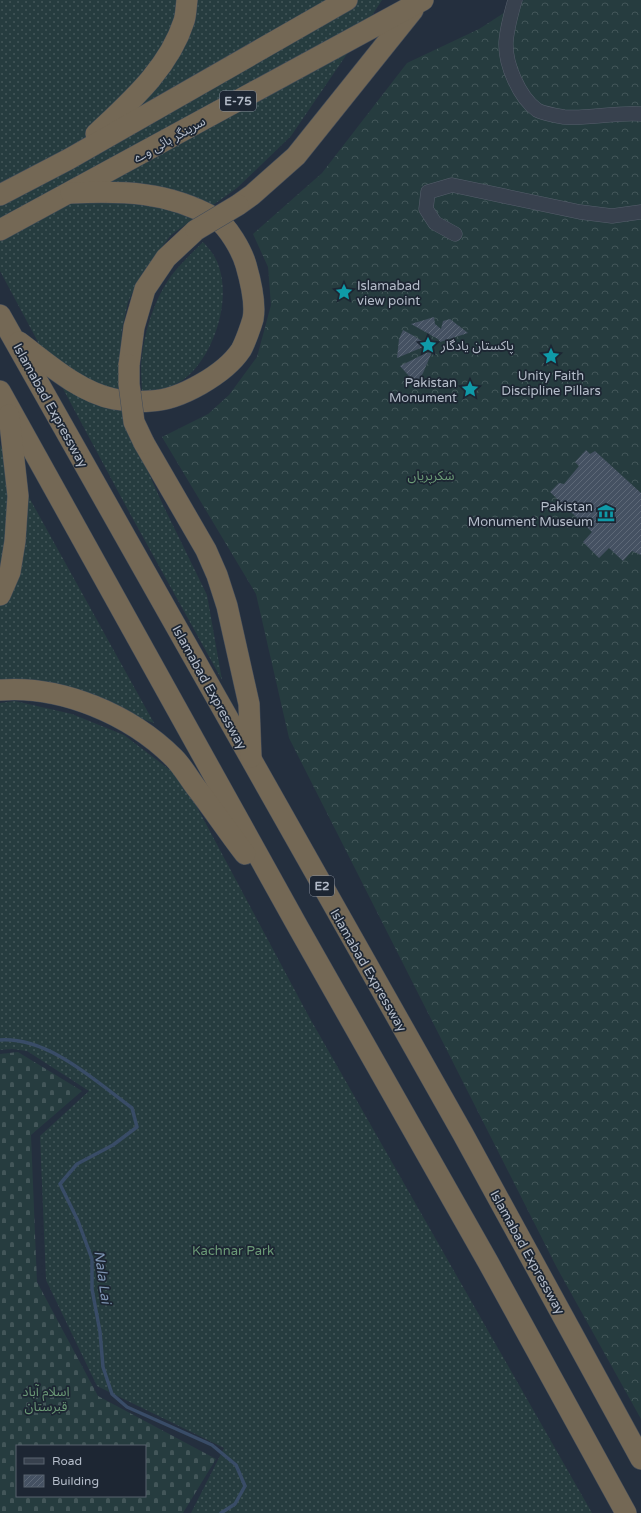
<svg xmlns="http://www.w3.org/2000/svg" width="641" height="1513" font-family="'Varela Round','Noto Sans Arabic',sans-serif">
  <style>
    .grass { fill: url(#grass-dots) }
    .forest { fill: url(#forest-crowns) }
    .cemetery { fill: url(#cemetery-stones); fill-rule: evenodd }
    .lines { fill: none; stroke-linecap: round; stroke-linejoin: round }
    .stream { stroke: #394c67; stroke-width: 3.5 }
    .building { fill: url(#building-hatch) }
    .minor-casing { stroke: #565f6c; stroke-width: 15 }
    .highway-casing { stroke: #434c59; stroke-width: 22 }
    .minor { stroke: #38414e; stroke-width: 14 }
    .highway { stroke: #746855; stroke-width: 21 }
    .highway-bridge-casing { stroke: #434c59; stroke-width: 22; stroke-linecap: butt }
    .highway-bridge { stroke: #746855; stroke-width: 21 }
    .labels { text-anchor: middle; stroke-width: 3.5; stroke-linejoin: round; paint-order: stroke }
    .shield { fill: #1d2633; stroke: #878f9c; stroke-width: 1 }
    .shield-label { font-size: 12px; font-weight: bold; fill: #b4bcc9 }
    .street-label { font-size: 13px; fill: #b4bcc9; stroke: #1d2633 }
    .poi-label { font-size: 13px; fill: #b4bcc9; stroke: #1d2633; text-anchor: start }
    .park-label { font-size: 13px; fill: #6b9a76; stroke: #1d2633 }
    .water-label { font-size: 14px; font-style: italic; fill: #7c92b1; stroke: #1d2633 }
  </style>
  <defs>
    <pattern id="grass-dots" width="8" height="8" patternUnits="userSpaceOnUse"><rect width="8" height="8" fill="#263c3f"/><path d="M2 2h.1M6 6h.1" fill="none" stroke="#435659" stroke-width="1.8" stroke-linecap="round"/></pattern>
    <pattern id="forest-crowns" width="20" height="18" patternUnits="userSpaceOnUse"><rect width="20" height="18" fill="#263c3f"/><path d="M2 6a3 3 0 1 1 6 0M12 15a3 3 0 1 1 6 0" fill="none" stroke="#435659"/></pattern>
    <pattern id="cemetery-stones" width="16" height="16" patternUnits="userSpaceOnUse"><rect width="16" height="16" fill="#263c3f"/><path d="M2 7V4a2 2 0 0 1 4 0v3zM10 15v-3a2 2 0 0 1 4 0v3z" fill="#435659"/></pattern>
    <pattern id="building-hatch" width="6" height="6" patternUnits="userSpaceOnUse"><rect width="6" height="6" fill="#455162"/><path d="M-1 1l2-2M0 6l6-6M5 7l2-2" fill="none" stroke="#5d6877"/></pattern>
  </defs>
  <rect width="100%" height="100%" fill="#242f3e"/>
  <!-- grass -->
  <g class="grass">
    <polygon points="0,0 382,0 349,51 291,136 237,188 171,235 141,275 128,302 122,330 119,367 124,418 163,505 207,595 222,680 128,510 0,271"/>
    <path d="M203,242C207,246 210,250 213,254C235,289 217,349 189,375C176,387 159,391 142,394C142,382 140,368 142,356C145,329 155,298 171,276C181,263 192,253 203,242Z"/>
    <polygon points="0,445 154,723 24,680 0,683"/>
    <polygon points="15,701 72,714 124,735 182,779 308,1015 592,1513 191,1513 224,1448 97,1386 46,1280 40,1136 89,1091 27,1051 12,1049 0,1050 0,703"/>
  </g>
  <!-- forest -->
  <polygon class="forest" points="524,0 641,0 641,1419 557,1268 289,738 256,594 162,437 208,414 229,395 257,357 271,305 268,267 253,234 322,173 407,63 479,29"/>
  <!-- cemetery -->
  <path class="cemetery" d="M18,1052L82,1091L31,1135L37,1282L98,1396L216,1459L183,1513H0V1054ZM17,1446H145V1496H17Z"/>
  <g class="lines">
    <!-- stream -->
    <path class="stream" d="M0,1040C49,1037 95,1081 132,1108L137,1127L113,1145L77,1164L60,1184L78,1221L92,1259V1289L100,1332L103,1367L112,1394L127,1407L212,1445L236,1465L245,1486L235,1504L221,1513"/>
  </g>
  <!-- building -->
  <g class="building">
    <polygon points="434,317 435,324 441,329 443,321 450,319 468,333 440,342 438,339 411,324"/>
    <polygon points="403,330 414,336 428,345 397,358 399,339"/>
    <polygon points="432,352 423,373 416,384 400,366 426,353"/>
    <polygon points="586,450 590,454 595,451 641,493 641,555 632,551 623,561 609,548 599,558 583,542 592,532 550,492 559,483 564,484 579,466 575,462"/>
  </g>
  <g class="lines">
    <!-- minor casing -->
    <g class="minor-casing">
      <g id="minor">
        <path d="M515,0C511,14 507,28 506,42C505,64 519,97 537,110C542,113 558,116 564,117C590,119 615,112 641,114"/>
        <polyline points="455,234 435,223 426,209 428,192 452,185 580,212 612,216 641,212"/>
      </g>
    </g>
    <!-- highway casing -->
    <g class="highway-casing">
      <g id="highway">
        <path d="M96,134C131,101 169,68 184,21C186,15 186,7 187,0"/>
        <polyline points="0,195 69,159 347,0"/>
        <polyline points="238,205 252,195 296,156 413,10"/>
        <polyline points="0,230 423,0"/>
        <polyline points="0,315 463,1134 641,1459"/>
        <path d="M19,342C47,363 79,392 114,399C125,401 140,402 151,401C180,400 225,374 241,350C245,343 251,326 253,319C256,304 250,279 246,265C242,251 228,226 215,218C167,191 123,191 71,193"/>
        <polyline points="129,365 134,327 145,289 166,258 196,230"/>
        <polyline points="0,391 298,927 488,1262 626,1513"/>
        <polyline points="144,443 206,550 217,575 227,606 249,704 251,757"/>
        <polyline points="0,595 10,572 15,541 18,496 9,415"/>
        <path d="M0,690C62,685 131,715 174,758C183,767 190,780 198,790C214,811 229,833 245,854"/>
      </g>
    </g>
    <!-- minor -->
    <use href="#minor" class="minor"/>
    <!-- highway -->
    <use href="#highway" class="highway"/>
    <!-- highway-bridge casing -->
    <g class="highway-bridge-casing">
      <g id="highway-bridge">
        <polyline points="196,230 238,205"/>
        <polyline points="129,365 129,384 134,422 144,443"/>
      </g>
    </g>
    <!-- highway-bridge -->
    <use href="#highway-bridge" class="highway-bridge"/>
  </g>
  <!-- icons -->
  <defs>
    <g id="sight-bare" transform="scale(1.38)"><path d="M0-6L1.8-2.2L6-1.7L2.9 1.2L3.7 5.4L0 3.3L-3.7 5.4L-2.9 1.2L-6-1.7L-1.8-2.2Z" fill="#0f9aa8" stroke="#1d2633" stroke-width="2.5" paint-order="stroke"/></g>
    <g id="museum-bare" transform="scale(1.38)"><path d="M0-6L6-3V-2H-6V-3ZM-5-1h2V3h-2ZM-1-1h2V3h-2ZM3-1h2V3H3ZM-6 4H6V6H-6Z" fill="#0f9aa8" stroke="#1d2633" stroke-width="2.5" paint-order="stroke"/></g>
  </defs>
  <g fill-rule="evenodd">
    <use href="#sight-bare" x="344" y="292"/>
    <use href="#sight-bare" x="428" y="345"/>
    <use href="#sight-bare" x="551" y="356"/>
    <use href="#sight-bare" x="470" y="389"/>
    <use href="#museum-bare" x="606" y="513"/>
  </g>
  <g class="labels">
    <!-- shield labels -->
    <g class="shield">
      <rect x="220" y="91" width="36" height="20" rx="3"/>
      <rect x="310" y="876" width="24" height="20" rx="3"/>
    </g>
    <g class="shield-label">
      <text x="238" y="105">E-75</text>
      <text x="322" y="890">E2</text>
    </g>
    <!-- street labels -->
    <g class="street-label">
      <text transform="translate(169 139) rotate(-29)" y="5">سرینگر ہائی وے</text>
      <text transform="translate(51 405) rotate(61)" y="5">Islamabad Expressway</text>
      <text transform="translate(210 687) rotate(61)" y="5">Islamabad Expressway</text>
      <text transform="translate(369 970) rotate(60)" y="5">Islamabad Expressway</text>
      <text transform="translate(528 1252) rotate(61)" y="5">Islamabad Expressway</text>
    </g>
    <!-- poi labels -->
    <g class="poi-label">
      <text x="357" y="290">Islamabad<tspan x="357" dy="15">view point</tspan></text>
      <text x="441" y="350">پاکستان یادگار</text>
      <text x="551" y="380" text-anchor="middle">Unity Faith<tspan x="551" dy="15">Discipline Pillars</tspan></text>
      <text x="457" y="387" text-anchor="end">Pakistan<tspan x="457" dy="15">Monument</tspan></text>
      <text x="593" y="511" text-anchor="end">Pakistan<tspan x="593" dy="15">Monument Museum</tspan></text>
    </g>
    <!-- park labels -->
    <g class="park-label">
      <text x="431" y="480">شکرپریاں</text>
      <text x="233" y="1255">Kachnar Park</text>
      <text x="46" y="1396">اسلام آباد<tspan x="46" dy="15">قبرستان</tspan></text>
    </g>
    <!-- water labels -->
    <g class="water-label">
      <text transform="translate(103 1277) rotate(82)" y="5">Nala Lai</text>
    </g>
  </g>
  <!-- legend -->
  <rect x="16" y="1445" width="130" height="52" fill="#1d2633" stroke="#59626f"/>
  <rect x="24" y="1458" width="20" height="6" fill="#38414e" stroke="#59626f"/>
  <text x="52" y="1465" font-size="12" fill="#b4bcc9">Road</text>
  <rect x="24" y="1475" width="20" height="12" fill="url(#building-hatch)" stroke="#59626f"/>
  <text x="52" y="1485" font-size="12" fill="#b4bcc9">Building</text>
</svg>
